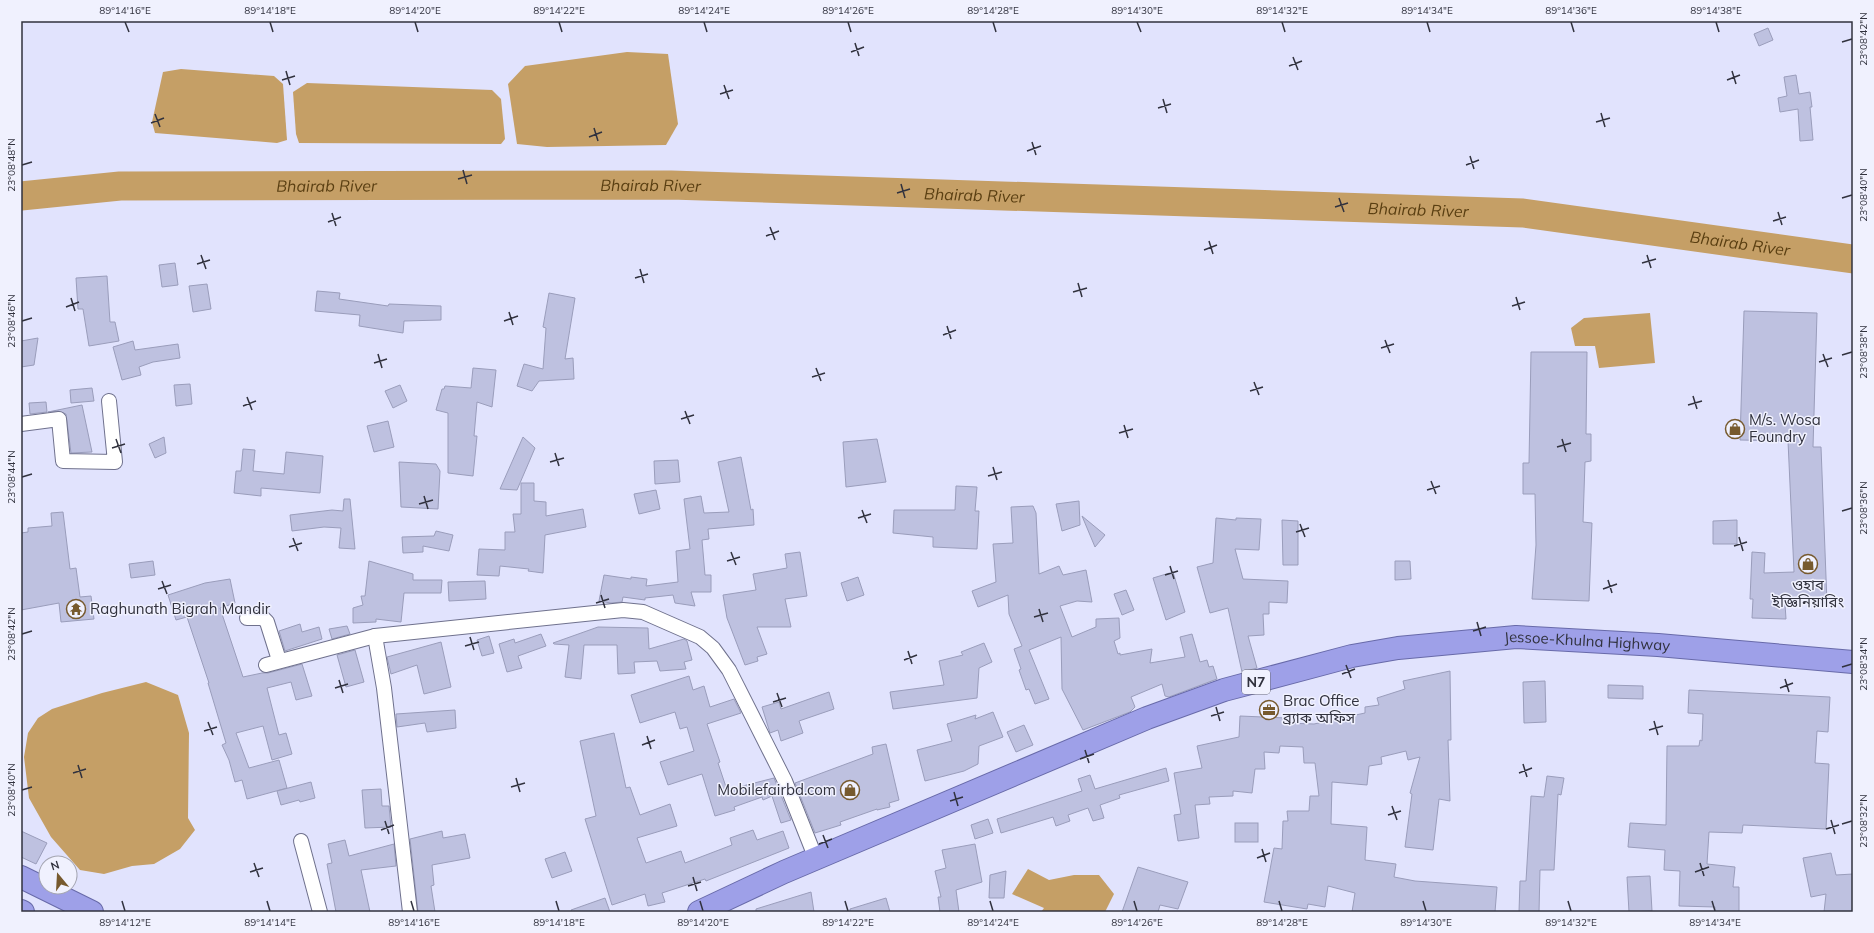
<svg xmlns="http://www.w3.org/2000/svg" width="1874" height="933" font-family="Mulish,'Noto Sans Bengali',sans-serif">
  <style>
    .water { fill: #c59f66 }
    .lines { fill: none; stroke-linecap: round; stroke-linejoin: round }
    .river { stroke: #c59f66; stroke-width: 29 }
    .building { fill: #bec1e0; stroke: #9a9dbb }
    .minor-casing { stroke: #6f718d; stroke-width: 16 }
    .trunk-casing { stroke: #686aa9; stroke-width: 24 }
    .minor { stroke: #fff; stroke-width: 14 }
    .trunk { stroke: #9ea0e8; stroke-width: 22 }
    .ticks { fill: none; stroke: #31323e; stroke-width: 1.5 }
    .labels { text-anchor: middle; stroke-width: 3; stroke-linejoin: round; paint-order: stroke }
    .shield { fill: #f0f1fe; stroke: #6a6b78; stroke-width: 1 }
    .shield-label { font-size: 14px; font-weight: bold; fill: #31323e }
    .poi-label { font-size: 15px; fill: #31323e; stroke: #f0f1fe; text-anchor: start }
    .street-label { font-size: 15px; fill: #31323e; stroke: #f0f1fe }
    .water-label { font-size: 16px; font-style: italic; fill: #5a3f12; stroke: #f0f1fe }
    .neatline { fill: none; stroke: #31323e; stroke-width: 1.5 }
    .ticks-label { font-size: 10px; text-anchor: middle; fill: #31323e }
  </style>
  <rect width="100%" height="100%" fill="#e1e3fd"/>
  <!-- water -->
  <g class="water">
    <polygon points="627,52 668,54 678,124 666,145 547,147 517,144 508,84 525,66"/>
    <polygon points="181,69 274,76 283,84 287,140 277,143 155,133 152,122 163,72"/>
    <polygon points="307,83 492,90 501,99 505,139 501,144 299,143 296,134 293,92"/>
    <polygon points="1650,313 1655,363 1599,368 1595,346 1575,346 1571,328 1584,318"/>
    <polygon points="146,682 178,695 189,733 188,818 195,830 180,849 154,864 132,866 104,874 80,870 51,837 29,798 24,757 28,733 38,718 52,709 102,693"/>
    <polygon points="1028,869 1049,880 1074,875 1099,875 1114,894 1105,912 1041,912 1044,908 1012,894"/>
  </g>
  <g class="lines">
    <!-- river -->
    <path class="river" id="s1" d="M21,196L120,186L671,185L1523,213L1853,259"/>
  </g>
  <!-- building -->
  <g class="building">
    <polygon points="1768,28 1773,40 1759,46 1754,34"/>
    <polygon points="1796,75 1799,94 1810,92 1812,107 1810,107 1813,140 1800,141 1798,109 1780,112 1778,98 1787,96 1784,77"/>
    <polygon points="175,263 178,285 162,287 159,265"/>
    <polygon points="107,276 110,322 115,322 119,341 89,346 83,309 78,309 76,278"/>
    <polygon points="207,284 211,309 193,312 189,286"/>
    <polygon points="317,291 340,293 339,299 388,306 389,304 441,306 441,320 404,321 403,333 359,326 360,315 315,311"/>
    <polygon points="549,293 575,298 565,359 573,358 574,379 539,381 532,391 517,386 524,364 543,369 546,328 543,327"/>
    <polygon points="1744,311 1817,313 1813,447 1821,447 1827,603 1785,604 1786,619 1752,618 1753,599 1750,599 1752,552 1765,553 1764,573 1794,572 1788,441 1740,440"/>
    <polygon points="38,338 34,365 21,367 21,341"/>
    <polygon points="133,341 135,350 178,344 180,358 153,362 139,367 141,375 122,380 113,347"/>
    <polygon points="1531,352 1587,352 1586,434 1591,434 1591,461 1585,462 1583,522 1592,523 1589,601 1532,599 1536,545 1535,494 1523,494 1523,463 1529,463"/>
    <polygon points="473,368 496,370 492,407 477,402 474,436 477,436 473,476 448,473 448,413 436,410 442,389 444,389 445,386 471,388"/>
    <polygon points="190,384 192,404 176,406 174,385"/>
    <polygon points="400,385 407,401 393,408 385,391"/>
    <polygon points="92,388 94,401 71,403 70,390"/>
    <polygon points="46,402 47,412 30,414 29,403"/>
    <polygon points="82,405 92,452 71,453 66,414 58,411 48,412"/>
    <polygon points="388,421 394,447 374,452 367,426"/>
    <polygon points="164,437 166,453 155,458 149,444"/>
    <polygon points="523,437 535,448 517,490 500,489"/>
    <polygon points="877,439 886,482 846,487 843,442"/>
    <polygon points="243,449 255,450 253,471 284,474 286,452 323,456 320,493 261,488 261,496 234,493 236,471 241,471"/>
    <polygon points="741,457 751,510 753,509 754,525 708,529 709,539 702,540 705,575 711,575 711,592 691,592 695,606 675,603 673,595 645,598 645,600 623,597 622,602 611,603 599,601 604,575 631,579 631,577 647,579 646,586 678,582 676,551 690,549 684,499 701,496 704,513 729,512 718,462"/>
    <polygon points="678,460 680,482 655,484 654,461"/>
    <polygon points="399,462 436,464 440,471 438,509 401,507"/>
    <polygon points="521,483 534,483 534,501 546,502 546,516 583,509 586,527 545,535 543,573 528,571 529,569 500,566 499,576 477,575 479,549 505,550 505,532 515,532 513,514 521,514"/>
    <polygon points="956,486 977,487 975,511 979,511 977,549 933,547 933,537 893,533 894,510 955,510"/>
    <polygon points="656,490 660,509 639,514 634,494"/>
    <polygon points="344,499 350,499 355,549 339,548 341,528 324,527 292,531 290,515 332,510 343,511"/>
    <polygon points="1079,501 1080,525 1062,531 1056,504"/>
    <polygon points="1033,506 1036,513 1039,574 1059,566 1063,575 1086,570 1092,602 1077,601 1060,606 1072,637 1096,627 1096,619 1119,618 1120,638 1114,641 1118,654 1120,653 1120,655 1152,649 1150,663 1185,657 1180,637 1192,634 1200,662 1207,660 1209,667 1213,666 1217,679 1169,697 1165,696 1162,684 1131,697 1135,707 1130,712 1083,730 1062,689 1061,637 1029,650 1049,699 1035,704 1029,689 1026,690 1019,670 1021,669 1014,649 1022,646 1009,614 1008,595 978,607 972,591 996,582 993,544 1013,543 1011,507"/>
    <polygon points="63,512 70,569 76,568 80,597 91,596 94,619 61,622 59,603 21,610 21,533 28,532 28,528 52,526 51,513"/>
    <polygon points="1082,516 1105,535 1095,547"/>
    <polygon points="1216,518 1236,520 1236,518 1261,519 1259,550 1235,549 1243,579 1288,581 1287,603 1269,602 1269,614 1263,614 1264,635 1248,636 1257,668 1242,672 1228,608 1210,613 1197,567 1213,563"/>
    <polygon points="1282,520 1298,521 1298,565 1283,565"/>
    <polygon points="1737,520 1737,544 1713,544 1713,521"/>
    <polygon points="436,531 453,535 449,551 423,546 423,552 403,553 402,537 434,536"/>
    <polygon points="800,552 807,596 785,599 791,627 757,627 767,654 757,657 758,661 745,665 727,618 723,595 756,590 753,574 787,568 785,554"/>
    <polygon points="153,561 155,575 131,578 129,564"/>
    <polygon points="369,561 413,574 413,580 442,580 441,593 404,593 401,622 376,619 376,622 353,623 353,608 363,605 361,596 365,596"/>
    <polygon points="1395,561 1410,561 1411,579 1395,580"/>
    <polygon points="1173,572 1185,612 1166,620 1153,578"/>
    <polygon points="858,577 864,595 847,601 841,583"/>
    <polygon points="230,579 235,603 220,608 243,677 262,673 268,673 302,664 312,696 296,700 291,682 267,688 279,735 286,733 292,754 272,760 263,726 236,733 249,768 279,760 287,788 247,799 242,780 235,782 229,760 222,745 226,743 208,683 209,683 187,617 176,620 168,595 205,583"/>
    <polygon points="485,581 486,599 449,601 448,582"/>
    <polygon points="1126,590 1134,610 1122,615 1114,594"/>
    <polygon points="300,624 302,632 319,627 322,639 285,651 279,631"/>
    <polygon points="347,626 350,634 332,639 329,629"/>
    <polygon points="598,627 648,628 649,649 684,639 687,641 692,660 684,662 686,669 660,671 657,661 634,662 635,673 618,674 617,645 584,645 581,679 565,677 569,645 554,644 553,643"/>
    <polygon points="541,634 546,646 518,656 522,668 507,672 499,644 514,639 515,643"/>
    <polygon points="489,636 494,653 482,656 477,640"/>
    <polygon points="441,642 451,687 424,694 417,665 391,674 387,657"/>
    <polygon points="984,643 992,662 979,668 977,698 893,709 890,692 944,685 939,661 963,655 961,652"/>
    <polygon points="355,650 364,682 346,687 337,655"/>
    <polygon points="1450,671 1451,740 1448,740 1450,801 1439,799 1433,850 1405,847 1412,794 1410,793 1420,757 1408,760 1406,751 1381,757 1382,764 1369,766 1367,785 1332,782 1331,824 1367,827 1365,860 1396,864 1394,877 1415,881 1497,887 1495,912 1352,912 1355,893 1328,886 1325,907 1308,904 1307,909 1264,902 1274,848 1282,849 1283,821 1288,821 1287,811 1309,811 1310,796 1319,796 1315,763 1304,763 1303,747 1280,746 1279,753 1264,752 1265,769 1255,769 1252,793 1233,791 1233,796 1209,797 1210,804 1195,805 1199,838 1178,841 1174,815 1181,814 1174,773 1202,768 1197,746 1239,737 1240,716 1286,718 1285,723 1314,724 1365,713 1365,707 1379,705 1377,698 1405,689 1403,681"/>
    <polygon points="689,676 693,690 704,686 710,707 734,699 741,713 707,724 720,762 718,763 727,790 774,778 791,820 781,823 772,796 763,800 762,797 734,807 735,810 715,816 702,774 668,785 660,762 694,751 687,727 680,729 675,712 640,723 631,695"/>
    <polygon points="1545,681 1546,722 1524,723 1523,682"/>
    <polygon points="1608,685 1643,686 1643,699 1608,698"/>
    <polygon points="1689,690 1830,697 1828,732 1817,731 1815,763 1829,764 1826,829 1743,825 1742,833 1709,832 1707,864 1735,867 1733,887 1739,887 1739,912 1715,912 1715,907 1679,906 1680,871 1664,870 1665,850 1628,847 1630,823 1666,825 1667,746 1699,746 1700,740 1702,741 1703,714 1688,713"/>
    <polygon points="829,692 834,709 799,721 803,733 781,741 778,730 770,733 762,707 779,702 781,709"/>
    <polygon points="455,710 456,728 427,732 425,723 397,727 396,714"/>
    <polygon points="993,712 1003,737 979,746 978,764 964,771 925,781 917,750 952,741 947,724 976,715 975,719"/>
    <polygon points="1024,725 1033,745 1016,752 1007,732"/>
    <polygon points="614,733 626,788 630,787 640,815 670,804 677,826 637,838 646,863 681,851 685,863 732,845 730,838 753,830 757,840 783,831 789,848 706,881 705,879 662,893 665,902 648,906 645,894 612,905 585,819 596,816 580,741"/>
    <polygon points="886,744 899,800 889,803 890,807 877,810 877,809 840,822 841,825 815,833 795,783 873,754 872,747"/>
    <polygon points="1166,768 1169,781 1119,795 1120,798 1100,805 1104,818 1093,821 1088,808 1068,815 1070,821 1056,826 1053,817 1001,833 997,819 1082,791 1078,779 1090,775 1095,789"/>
    <polygon points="1547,776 1564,778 1561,795 1558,794 1554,870 1540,870 1539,912 1519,912 1520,881 1526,881 1531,796 1544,797"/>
    <polygon points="311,782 315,798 300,802 299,800 281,805 277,791"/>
    <polygon points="381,789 382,806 389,806 391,827 365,828 362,790"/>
    <polygon points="988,819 993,833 975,839 971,825"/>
    <rect x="1235" y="823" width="23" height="19"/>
    <polygon points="21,831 47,843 36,864 21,857"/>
    <polygon points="442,831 443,838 465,834 470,858 432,865 434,885 431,886 435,912 418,912 410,839"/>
    <polygon points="345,840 349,856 394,844 396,866 361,870 370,912 336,912 327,864 332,863 328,844"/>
    <polygon points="975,844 982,882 956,890 959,912 940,912 938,897 941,897 935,871 946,868 942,850"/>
    <polygon points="565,852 572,871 552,878 545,859"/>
    <polygon points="1831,853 1836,875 1853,874 1853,912 1824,912 1826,894 1811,897 1803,858"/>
    <polygon points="1138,867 1188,882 1178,909 1160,905 1158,912 1122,912"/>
    <polygon points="1006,871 1004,898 989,898 990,875"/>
    <polygon points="1650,876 1652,911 1629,912 1627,877"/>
    <polygon points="811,892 814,912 756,912 756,909"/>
    <polygon points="605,898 610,912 572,912 571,910"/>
    <polygon points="886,898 890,912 850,912 850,909"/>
  </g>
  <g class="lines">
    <!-- minor casing -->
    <g class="minor-casing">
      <g id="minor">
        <polyline points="21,424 59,419 63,461 115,462 109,401"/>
        <polyline points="247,618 263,618 267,622 279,660"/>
        <polyline points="375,636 384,688 410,912"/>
        <polyline points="266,665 375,636 623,610 643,612 700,637 713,648 729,670 785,781 816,859"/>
        <polyline points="301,841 320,912"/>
      </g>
    </g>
    <!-- trunk casing -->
    <g class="trunk-casing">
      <g id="trunk">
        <polyline points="21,877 92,912"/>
        <polyline points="21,911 23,912"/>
        <path id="s2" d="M699,912L784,872L1147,718L1224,690L1352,656L1398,648L1516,637L1658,645L1853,662"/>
      </g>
    </g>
    <!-- minor -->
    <use href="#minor" class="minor"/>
    <!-- trunk -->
    <use href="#trunk" class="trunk"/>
  </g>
  <!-- ticks -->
  <path class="ticks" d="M125,22L129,32M270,22L273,32M415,22L418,32M559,22L562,32M704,22L707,32M848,22L851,32M993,22L996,32M1137,22L1141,32M1282,22L1285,32M1427,22L1430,32M1571,22L1574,32M1716,22L1719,32M1842,42L1852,39M855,43L859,56M851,52L864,47M1293,57L1298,70M1289,66L1302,61M286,71L290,85M1732,71L1736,84M282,80L295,76M1727,80L1740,75M724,85L729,99M720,94L733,90M1163,99L1167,113M1158,108L1171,104M1601,113L1605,127M155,114L160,127M1596,122L1610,118M151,123L164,118M594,128L598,141M589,137L602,132M1032,142L1036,155M1027,151L1041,146M1470,156L1474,169M22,165L32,162M1466,165L1479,160M463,170L467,184M458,179L472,175M901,184L905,198M897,193L910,189M1339,198L1344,212M1842,198L1852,195M1335,207L1348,203M1778,212L1782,225M332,213L336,226M1773,221L1786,217M328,222L341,217M770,227L775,240M766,236L779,231M1209,241L1213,254M1204,250L1217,245M201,255L206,269M1647,255L1651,268M1642,263L1656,259M197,264L210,260M640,269L644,283M635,278L648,274M1078,283L1082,297M1073,292L1087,288M1516,297L1520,310M71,298L75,311M1512,306L1525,302M66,307L79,302M509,312L513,325M22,321L32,318M504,321L518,316M947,326L951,339M943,335L956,330M1385,340L1390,353M1381,348L1394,344M378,354L382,368M1823,354L1828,367M1842,355L1852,352M1819,362L1832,358M374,363L387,359M816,368L821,381M812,377L825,373M1254,382L1259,395M1250,391L1263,387M1693,396L1697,409M247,397L252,410M1688,405L1702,401M243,406L256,401M685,411L690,424M681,419L694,415M1124,425L1128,438M1119,433L1133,429M116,439L121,453M1562,439L1566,452M1557,447L1571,443M112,448L125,444M555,453L559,466M550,462L564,458M993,467L997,480M988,476L1002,472M22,477L32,474M1431,481L1436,494M1427,490L1440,486M424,496L428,509M419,504L433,500M862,510L867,523M1842,511L1852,508M858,518L871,514M1300,524L1305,537M1296,532L1309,528M1739,537L1743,551M293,538L298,551M1734,546L1747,542M289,547L302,543M731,552L736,565M727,561L740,557M1170,566L1174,579M1165,575L1178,571M1608,580L1612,593M162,581L167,594M158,589L171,585M1603,589L1617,584M601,595L605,608M596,603L609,599M1039,609L1043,622M1034,617L1048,613M1477,622L1481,636M1473,631L1486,627M22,634L32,631M470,637L474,650M465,646L479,642M908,651L912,664M904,660L917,655M1346,665L1351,678M1842,667L1852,664M1342,674L1355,669M1785,679L1789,692M339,680L343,693M335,688L348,684M1780,688L1793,683M777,693L782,707M773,702L786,698M1216,707L1220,721M1211,716L1224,712M1654,721L1658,735M208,722L213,735M1649,730L1663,726M204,731L217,727M647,736L651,749M642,745L655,740M1085,750L1089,763M1080,759L1094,754M1523,764L1527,777M78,765L82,778M73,773L86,769M1519,773L1532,768M516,778L520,792M511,787L525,783M22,790L32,787M954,792L958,806M950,801L963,797M1392,806L1397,820M1388,815L1401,811M1831,820L1835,834M385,821L389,834M1842,824L1852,821M1826,829L1839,825M381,830L394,825M823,835L828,848M819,844L832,839M1262,849L1266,862M1257,858L1270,853M254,863L259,877M1700,863L1704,876M250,872L263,868M1695,872L1709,867M693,877L697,891M688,886L701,882M122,901L125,911M267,901L270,911M411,901L414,911M556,901L559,911M700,901L703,911M845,901L848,911M990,901L993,911M1134,901L1137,911M1279,901L1282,911M1423,901L1426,911M1568,901L1571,911M1712,901L1715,911"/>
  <!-- icons -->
  <defs>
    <g id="shop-ring" transform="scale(1)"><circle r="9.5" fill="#f0f1fe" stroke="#775a2e" stroke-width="1.5"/><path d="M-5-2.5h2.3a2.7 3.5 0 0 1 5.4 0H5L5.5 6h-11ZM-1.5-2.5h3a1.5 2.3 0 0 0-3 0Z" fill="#775a2e"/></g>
    <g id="temple-ring" transform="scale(1)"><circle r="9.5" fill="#f0f1fe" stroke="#775a2e" stroke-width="1.5"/><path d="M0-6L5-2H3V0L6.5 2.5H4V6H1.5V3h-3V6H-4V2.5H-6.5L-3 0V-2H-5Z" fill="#775a2e"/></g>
    <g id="office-ring" transform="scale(1)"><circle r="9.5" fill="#f0f1fe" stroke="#775a2e" stroke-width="1.5"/><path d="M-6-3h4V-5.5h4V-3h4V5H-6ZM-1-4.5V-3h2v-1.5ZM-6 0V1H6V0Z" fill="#775a2e"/></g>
  </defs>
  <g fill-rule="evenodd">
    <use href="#shop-ring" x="1735" y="429"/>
    <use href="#shop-ring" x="1808" y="564"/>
    <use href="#temple-ring" x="76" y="609"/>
    <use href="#office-ring" x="1269" y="710"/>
    <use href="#shop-ring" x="850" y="790"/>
  </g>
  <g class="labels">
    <!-- shield labels -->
    <rect class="shield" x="1242" y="670" width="28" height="24" rx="3"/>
    <g class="shield-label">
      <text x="1256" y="687">N7</text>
    </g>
    <!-- poi labels -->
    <g class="poi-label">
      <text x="1749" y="425">M/s. Wosa<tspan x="1749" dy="17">Foundry</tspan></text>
      <text x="1808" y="590" text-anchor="middle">ওহাব<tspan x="1808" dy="17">ইজ্ঞিনিয়ারিং</tspan></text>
      <text x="90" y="614">Raghunath Bigrah Mandir</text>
      <text x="1283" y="706">Brac Office<tspan x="1283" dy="17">ব্র্যাক অফিস</tspan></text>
      <text x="836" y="795" text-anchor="end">Mobilefairbd.com</text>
    </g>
    <!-- street labels -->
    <g class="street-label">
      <text dy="5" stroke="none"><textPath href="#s2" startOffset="939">Jessoe-Khulna Highway</textPath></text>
    </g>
    <!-- water labels -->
    <g class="water-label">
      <text dy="6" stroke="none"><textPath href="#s1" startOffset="306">Bhairab River</textPath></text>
      <text dy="6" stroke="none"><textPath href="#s1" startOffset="630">Bhairab River</textPath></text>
      <text dy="6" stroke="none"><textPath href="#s1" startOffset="954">Bhairab River</textPath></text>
      <text dy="6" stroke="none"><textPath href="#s1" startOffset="1398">Bhairab River</textPath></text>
      <text dy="6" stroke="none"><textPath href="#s1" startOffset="1722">Bhairab River</textPath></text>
    </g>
  </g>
  <!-- border -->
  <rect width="1874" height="933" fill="none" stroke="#f0f1fe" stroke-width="44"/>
  <!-- north arrow -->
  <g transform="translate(58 875) rotate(342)"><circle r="19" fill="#f0f1fe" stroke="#a4a5b1"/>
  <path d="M0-3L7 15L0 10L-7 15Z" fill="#775a2e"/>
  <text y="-6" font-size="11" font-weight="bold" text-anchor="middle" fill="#31323e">N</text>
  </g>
  <rect x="22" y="22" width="1830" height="889" class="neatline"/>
  <g class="ticks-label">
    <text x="125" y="14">89°14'16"E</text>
    <text x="270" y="14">89°14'18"E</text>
    <text x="415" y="14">89°14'20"E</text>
    <text x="559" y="14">89°14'22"E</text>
    <text x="704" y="14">89°14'24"E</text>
    <text x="848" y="14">89°14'26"E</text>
    <text x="993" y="14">89°14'28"E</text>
    <text x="1137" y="14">89°14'30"E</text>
    <text x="1282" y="14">89°14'32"E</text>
    <text x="1427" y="14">89°14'34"E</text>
    <text x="1571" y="14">89°14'36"E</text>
    <text x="1716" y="14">89°14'38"E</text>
    <text transform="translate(1863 39) rotate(-90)" y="4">23°08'42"N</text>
    <text transform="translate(11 165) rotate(-90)" y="4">23°08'48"N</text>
    <text transform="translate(1863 195) rotate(-90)" y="4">23°08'40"N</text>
    <text transform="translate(11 321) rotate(-90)" y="4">23°08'46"N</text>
    <text transform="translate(1863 352) rotate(-90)" y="4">23°08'38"N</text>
    <text transform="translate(11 477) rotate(-90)" y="4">23°08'44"N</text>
    <text transform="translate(1863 508) rotate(-90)" y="4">23°08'36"N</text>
    <text transform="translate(11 634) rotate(-90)" y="4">23°08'42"N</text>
    <text transform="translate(1863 664) rotate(-90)" y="4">23°08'34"N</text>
    <text transform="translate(11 790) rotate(-90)" y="4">23°08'40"N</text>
    <text transform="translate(1863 821) rotate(-90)" y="4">23°08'32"N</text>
    <text x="125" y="926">89°14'12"E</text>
    <text x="270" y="926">89°14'14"E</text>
    <text x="414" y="926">89°14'16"E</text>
    <text x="559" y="926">89°14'18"E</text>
    <text x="703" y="926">89°14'20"E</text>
    <text x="848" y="926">89°14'22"E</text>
    <text x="993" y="926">89°14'24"E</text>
    <text x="1137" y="926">89°14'26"E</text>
    <text x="1282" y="926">89°14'28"E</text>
    <text x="1426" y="926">89°14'30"E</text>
    <text x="1571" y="926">89°14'32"E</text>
    <text x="1715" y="926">89°14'34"E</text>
  </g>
</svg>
